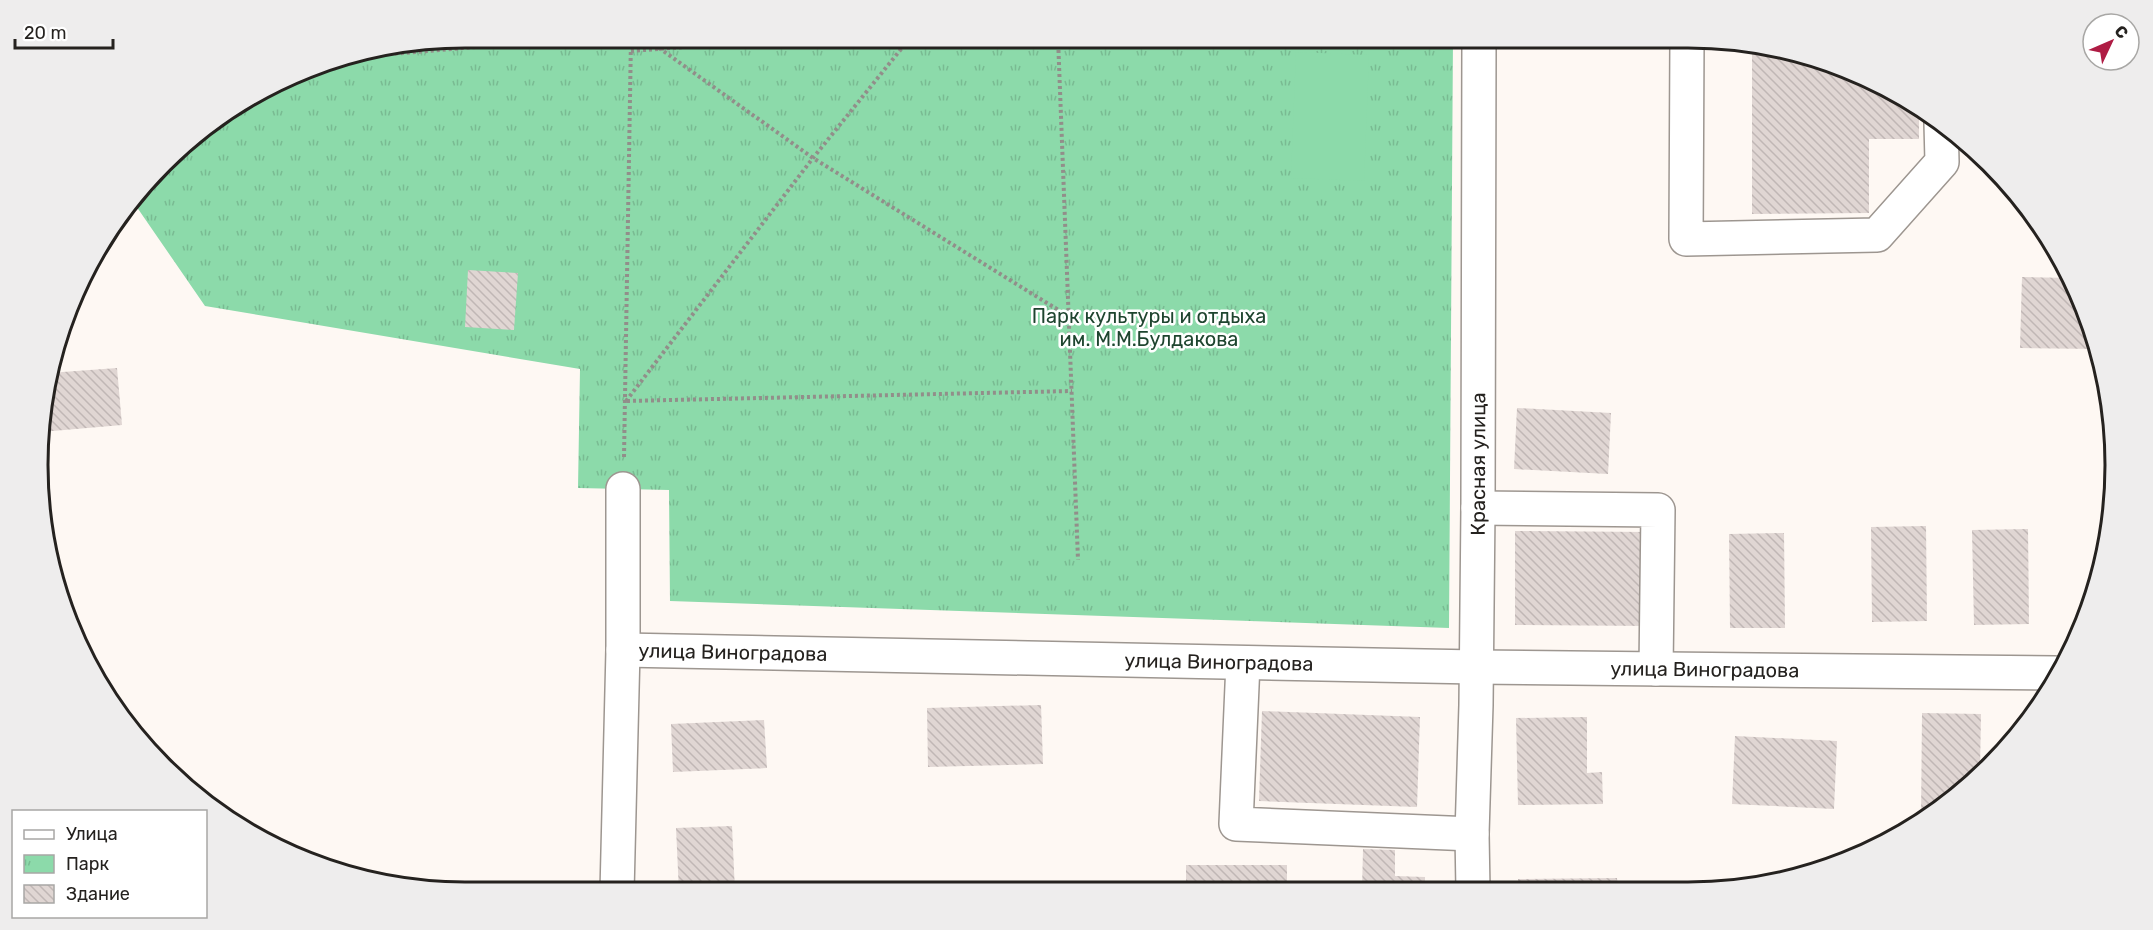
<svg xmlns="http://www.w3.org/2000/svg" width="2153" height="930" font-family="Rubik,sans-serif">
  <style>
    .park { fill: url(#park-tufts) }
    .pitch { fill: #8cdaaa }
    .building { fill: url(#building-back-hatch) }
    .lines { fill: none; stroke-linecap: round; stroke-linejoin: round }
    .minor-casing { stroke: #9d9690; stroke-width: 36 }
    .major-casing { stroke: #9d9690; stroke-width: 36 }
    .path { stroke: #928e8a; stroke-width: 4; stroke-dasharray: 3 3; stroke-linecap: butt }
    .minor { stroke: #fff; stroke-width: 33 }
    .major { stroke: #fff; stroke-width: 33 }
    .labels { text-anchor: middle; stroke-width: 5; stroke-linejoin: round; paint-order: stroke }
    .park-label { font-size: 20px; fill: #1e452f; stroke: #fff }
    .street-label { font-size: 20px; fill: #25221f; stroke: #fff }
    .rim { fill: none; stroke: #25221f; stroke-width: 3 }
  </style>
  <defs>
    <pattern id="park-tufts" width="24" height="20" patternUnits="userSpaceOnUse" patternTransform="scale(1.5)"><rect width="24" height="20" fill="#8cdaaa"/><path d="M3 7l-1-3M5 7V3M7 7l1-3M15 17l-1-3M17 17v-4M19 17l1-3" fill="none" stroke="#79bb92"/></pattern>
    <pattern id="building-back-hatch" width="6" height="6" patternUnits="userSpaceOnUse" patternTransform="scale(1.5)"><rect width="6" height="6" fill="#e0d6d3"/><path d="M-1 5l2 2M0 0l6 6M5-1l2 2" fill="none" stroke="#c0b7b5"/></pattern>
  </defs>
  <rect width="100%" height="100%" fill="#fef8f3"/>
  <!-- park -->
  <polygon class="park" points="465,38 1453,38 1449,628 670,601 669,490 578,488 580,369 205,306 134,203 183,143 252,95 327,60"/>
  <!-- pitch -->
  <polygon class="pitch" points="1296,52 1369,55 1364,181 1291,178"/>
  <!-- building -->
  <g class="building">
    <polygon points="1752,48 1826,60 1902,95 1919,107 1919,139 1869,139 1869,213 1752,214"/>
    <polygon points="468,270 518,273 514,330 465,327"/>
    <polygon points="2022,277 2072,278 2099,349 2020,348"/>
    <polygon points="117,368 122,425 41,432 46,382 49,373"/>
    <polygon points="1517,408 1611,413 1608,474 1514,469"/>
    <polygon points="1926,526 1927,621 1872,622 1871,527"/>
    <polygon points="2028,529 2029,624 1974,625 1972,530"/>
    <polygon points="1515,531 1647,532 1647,626 1515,625"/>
    <polygon points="1784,533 1785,628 1730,628 1729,534"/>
    <polygon points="1041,705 1043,764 928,767 927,708"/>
    <polygon points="1262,711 1420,717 1417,807 1259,801"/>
    <polygon points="1922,713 1981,714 1980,772 1949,804 1921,820"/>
    <polygon points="1587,717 1587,773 1602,772 1603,804 1518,805 1516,718"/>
    <polygon points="2017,718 2031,719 2016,736"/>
    <polygon points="764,720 767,768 673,772 671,724"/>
    <polygon points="1735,736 1837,741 1834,809 1732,804"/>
    <polygon points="732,826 735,892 679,892 676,828"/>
    <polygon points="1363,849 1395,850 1395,876 1425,877 1425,890 1362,890"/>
    <rect x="1186" y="865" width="101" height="25"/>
    <polygon points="1617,878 1618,889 1518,889 1518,879"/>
  </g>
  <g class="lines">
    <!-- minor casing -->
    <g class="minor-casing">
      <g id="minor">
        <polyline points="1687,38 1686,239 1877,235 1942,162 1941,123"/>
        <polyline points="1478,508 1658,510 1656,669"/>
        <path id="s1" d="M623,650L1476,667L2055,673"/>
        <polyline points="1243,663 1236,824 1472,834"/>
        <polyline points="617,892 623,650 623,489"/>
      </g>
    </g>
    <!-- major casing -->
    <g class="major-casing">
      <g id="major">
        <path id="s2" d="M1473,890L1472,834L1476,705L1478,508L1479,38"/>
      </g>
    </g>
    <!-- path -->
    <g class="path">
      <polyline points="1058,38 1078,560"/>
      <polyline points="659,48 813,158 1068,316"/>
      <polyline points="631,51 805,38"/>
      <polyline points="341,58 587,38"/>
      <polyline points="626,401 813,158 910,38"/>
      <polyline points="627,401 1072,391"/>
      <polyline points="624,457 631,38"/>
    </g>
    <!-- minor -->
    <use href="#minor" class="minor"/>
    <!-- major -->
    <use href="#major" class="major"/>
  </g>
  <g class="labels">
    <!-- park labels -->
    <g class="park-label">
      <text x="1149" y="323">Парк культуры и отдыха<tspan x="1149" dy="23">им. М.М.Булдакова</tspan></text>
    </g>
    <!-- street labels -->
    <g class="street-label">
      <text dy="7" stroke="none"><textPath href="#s2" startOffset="426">Красная улица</textPath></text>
      <text dy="7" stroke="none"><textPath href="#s1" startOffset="110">улица Виноградова</textPath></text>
      <text dy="7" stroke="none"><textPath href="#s1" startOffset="596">улица Виноградова</textPath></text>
      <text dy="7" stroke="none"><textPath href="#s1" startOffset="1082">улица Виноградова</textPath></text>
    </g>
  </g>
  <!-- crop -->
  <path d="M0 0H2153V930H0ZM465 48H1688A417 417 0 0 1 2105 465V465A417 417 0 0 1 1688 882H465A417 417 0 0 1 48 465V465A417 417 0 0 1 465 48Z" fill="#eeeded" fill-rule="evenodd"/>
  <path class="rim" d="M465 48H1688A417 417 0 0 1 2105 465V465A417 417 0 0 1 1688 882H465A417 417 0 0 1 48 465V465A417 417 0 0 1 465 48Z"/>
  <!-- legend -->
  <rect x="12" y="810" width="195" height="108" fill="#ffffff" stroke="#a8a7a5" stroke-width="1.5"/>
  <rect x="24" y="830" width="30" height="9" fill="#ffffff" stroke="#a8a7a5" stroke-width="1.5"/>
  <text x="66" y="840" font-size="18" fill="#25221f">Улица</text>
  <rect x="24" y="855" width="30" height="18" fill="url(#park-tufts)" stroke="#a8a7a5" stroke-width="1.5"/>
  <text x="66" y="870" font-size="18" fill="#25221f">Парк</text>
  <rect x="24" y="885" width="30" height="18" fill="url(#building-back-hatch)" stroke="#a8a7a5" stroke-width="1.5"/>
  <text x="66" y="900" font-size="18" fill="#25221f">Здание</text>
  <!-- north arrow -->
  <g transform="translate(2111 42) rotate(46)"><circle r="28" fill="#ffffff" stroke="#a8a7a5" stroke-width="1.5"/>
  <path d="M0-4.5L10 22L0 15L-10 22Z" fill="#af1c44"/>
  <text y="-9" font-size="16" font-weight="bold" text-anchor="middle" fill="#25221f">С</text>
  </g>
  <!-- scale -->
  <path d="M15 39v9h98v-9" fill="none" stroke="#25221f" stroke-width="3"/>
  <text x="24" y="39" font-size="18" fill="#25221f" stroke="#ffffff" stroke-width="4.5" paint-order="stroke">20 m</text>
</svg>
